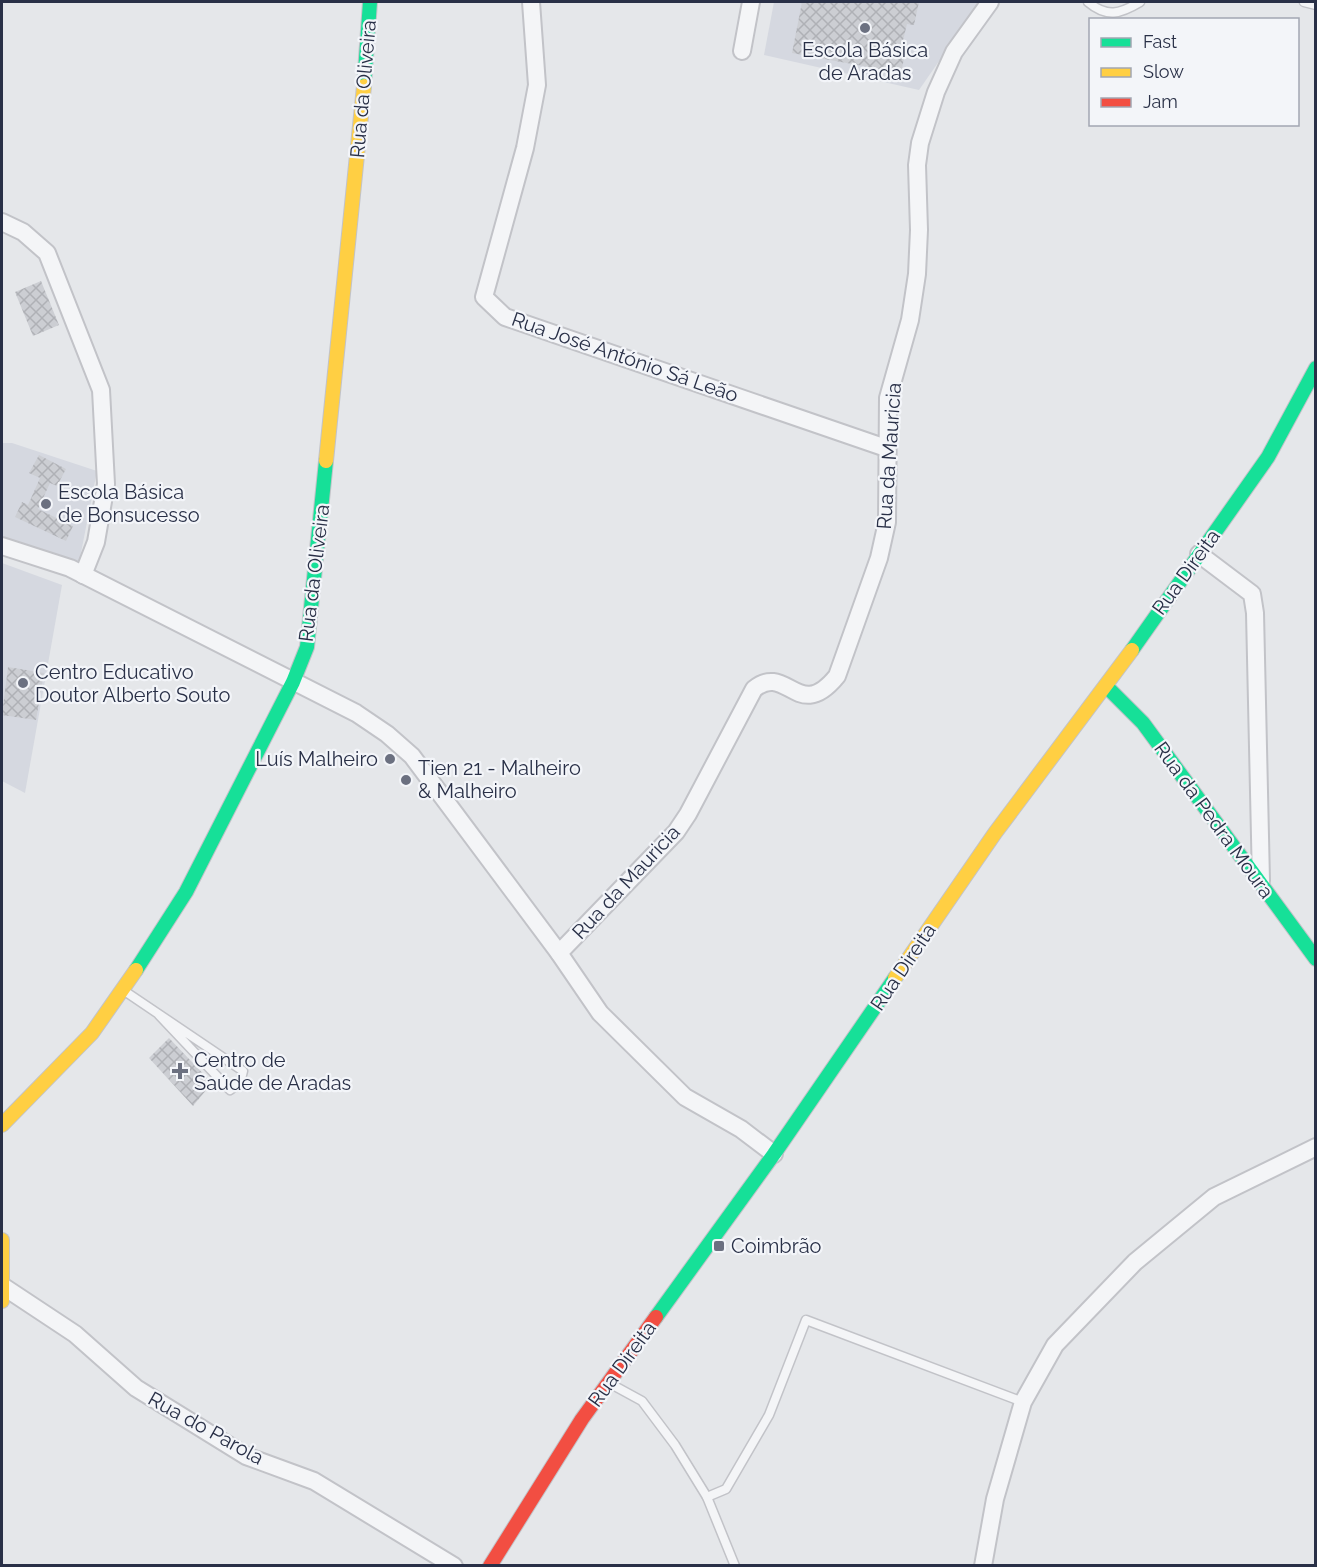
<svg xmlns="http://www.w3.org/2000/svg" width="1317" height="1567" font-family="Raleway,sans-serif">
  <style>
    .built { fill: #d5d8e0 }
    .building { fill: url(#building-cross-hatch) }
    .lines { fill: none; stroke-linecap: round; stroke-linejoin: round }
    .lane-casing { stroke: #c2c3c8; stroke-width: 11 }
    .street-casing { stroke: #c2c3c8; stroke-width: 20 }
    .fast-casing { stroke: #c2c3c8; stroke-width: 16 }
    .slow-casing { stroke: #c2c3c8; stroke-width: 16 }
    .jam-casing { stroke: #c2c3c8; stroke-width: 16 }
    .lane { stroke: #f4f5f7; stroke-width: 8 }
    .street { stroke: #f4f5f7; stroke-width: 16 }
    .fast { stroke: #16e098; stroke-width: 14 }
    .slow { stroke: #ffcf43; stroke-width: 14 }
    .jam { stroke: #f24e42; stroke-width: 14 }
    .poi-dot { fill: #6b7080; stroke: #f3f5f9; stroke-width: 2 }
    .labels { text-anchor: middle; stroke-width: 4.5; stroke-linejoin: round; paint-order: stroke }
    .poi-label { font-size: 20px; fill: #293047; stroke: #f3f5f9; text-anchor: start }
    .street-label { font-size: 20px; fill: #293047; stroke: #f3f5f9 }
  </style>
  <defs>
    <pattern id="building-cross-hatch" width="8" height="8" patternUnits="userSpaceOnUse" patternTransform="scale(1.5)"><rect width="8" height="8" fill="#ccced3"/><path d="M0 0l8 8M0 8l8-8" fill="none" stroke="#afb1b6"/></pattern>
  </defs>
  <rect width="100%" height="100%" fill="#e5e7ea"/>
  <!-- built -->
  <g class="built">
    <polygon points="774,2 980,2 919,90 764,55"/>
    <polygon points="2,443 12,443 97,471 79,563 2,537"/>
    <polygon points="2,563 62,585 25,793 2,781"/>
  </g>
  <!-- building -->
  <g class="building">
    <polygon points="802,2 919,2 914,25 907,24 900,53 905,54 901,73 792,53"/>
    <polygon points="41,281 59,325 33,336 15,292"/>
    <polygon points="39,455 66,469 57,486 50,483 38,509 73,526 66,541 15,517 22,502 28,505 40,478 29,473"/>
    <polygon points="8,667 44,673 36,720 2,715"/>
    <polygon points="169,1038 212,1083 193,1106 149,1058"/>
  </g>
  <g class="lines">
    <!-- lane casing -->
    <g class="lane-casing">
      <g id="lane">
        <path d="M1088,2C1107,18 1120,14 1140,2"/>
        <polyline points="1304,2 1316,5"/>
        <polyline points="123,990 243,1071 240,1083 230,1090 159,1015"/>
        <polyline points="609,1383 642,1401 675,1445 707,1497 735,1566"/>
        <polyline points="707,1497 726,1489 769,1415 806,1320 1023,1402"/>
      </g>
    </g>
    <!-- street casing -->
    <g class="street-casing">
      <g id="street">
        <polyline points="531,2 537,85 525,148 484,297 505,317 886,448"/>
        <polyline points="742,51 751,2"/>
        <polyline points="2,222 23,232 47,253 101,390 106,484 96,542 83,575"/>
        <polyline points="2,546 70,568 356,713 387,734 412,756 559,953 600,1013 685,1097 741,1129 774,1154"/>
        <polyline points="1199,554 1252,594 1255,613 1261,881"/>
        <path d="M559,953L676,832L688,814L754,689C787,662 798,724 837,676L879,558L887,522L888,398L910,320L917,274L919,230L917,165L920,143L936,92L954,52L990,2"/>
        <polyline points="4,1287 75,1334 136,1388 246,1456 314,1481 454,1566"/>
        <polyline points="983,1566 995,1499 1023,1402 1055,1345 1135,1262 1214,1197 1316,1147"/>
      </g>
    </g>
    <!-- fast casing -->
    <g class="fast-casing">
      <g id="fast">
        <polyline points="364,86 370,2"/>
        <polyline points="1132,650 1268,457 1316,368"/>
        <polyline points="1106,686 1143,723 1316,959"/>
        <polyline points="136,970 186,892 293,682 307,647 326,461"/>
        <polyline points="656,1317 774,1154 895,978"/>
      </g>
    </g>
    <!-- slow casing -->
    <g class="slow-casing">
      <g id="slow">
        <polyline points="326,461 364,86"/>
        <polyline points="895,978 995,833 1132,650"/>
        <polyline points="2,1125 92,1033 136,970"/>
        <polyline points="2,1240 2,1301"/>
      </g>
    </g>
    <!-- jam casing -->
    <g class="jam-casing">
      <polyline id="jam" points="490,1566 582,1419 656,1317"/>
    </g>
    <!-- lane -->
    <use href="#lane" class="lane"/>
    <!-- street -->
    <use href="#street" class="street"/>
    <!-- fast -->
    <use href="#fast" class="fast"/>
    <!-- slow -->
    <use href="#slow" class="slow"/>
    <!-- jam -->
    <use href="#jam" class="jam"/>
  </g>
  <!-- markers -->
  <g class="poi-dot">
    <circle cx="865" cy="28" r="6"/>
    <circle cx="46" cy="504" r="6"/>
    <circle cx="23" cy="683" r="6"/>
    <circle cx="390" cy="759" r="6"/>
    <circle cx="406" cy="780" r="6"/>
    <path d="M177 1062h6v6h6v6h-6v6h-6v-6h-6v-6h6z"/>
    <rect x="713" y="1240" width="12" height="12" rx="3"/>
  </g>
  <g class="labels">
    <!-- poi labels -->
    <g class="poi-label">
      <text x="865" y="57" text-anchor="middle">Escola Básica<tspan x="865" dy="23">de Aradas</tspan></text>
      <text x="58" y="499">Escola Básica<tspan x="58" dy="23">de Bonsucesso</tspan></text>
      <text x="35" y="679">Centro Educativo<tspan x="35" dy="23">Doutor Alberto Souto</tspan></text>
      <text x="378" y="766" text-anchor="end">Luís Malheiro</text>
      <text x="418" y="775">Tien 21 - Malheiro<tspan x="418" dy="23">&amp; Malheiro</tspan></text>
      <text x="194" y="1067">Centro de<tspan x="194" dy="23">Saúde de Aradas</tspan></text>
      <text x="731" y="1253">Coimbrão</text>
    </g>
    <!-- street labels -->
    <g class="street-label">
      <text transform="translate(363 89) rotate(-85)" y="7">Rua da Oliveira</text>
      <text transform="translate(625 357) rotate(19)" y="7">Rua José António Sá Leão</text>
      <text transform="translate(889 456) rotate(-86)" y="7">Rua da Mauricia</text>
      <text transform="translate(1186 572) rotate(-54)" y="7">Rua Direita</text>
      <text transform="translate(314 573) rotate(-83)" y="7">Rua da Oliveira</text>
      <text transform="translate(1214 820) rotate(54)" y="7">Rua da Pedra Moura</text>
      <text transform="translate(626 882) rotate(-47)" y="7">Rua da Mauricia</text>
      <text transform="translate(903 967) rotate(-56)" y="7">Rua Direita</text>
      <text transform="translate(622 1364) rotate(-54)" y="7">Rua Direita</text>
      <text transform="translate(206 1428) rotate(29)" y="7">Rua do Parola</text>
    </g>
  </g>
  <!-- border -->
  <rect width="1317" height="1567" fill="none" stroke="#293047" stroke-width="6"/>
  <!-- legend -->
  <rect x="1089" y="18" width="210" height="108" fill="#f3f5f9" stroke="#a2a6b2" stroke-width="1.5"/>
  <rect x="1101" y="38" width="30" height="9" fill="#16e098" stroke="#a2a6b2" stroke-width="1.5"/>
  <text x="1143" y="48" font-size="18" fill="#293047">Fast</text>
  <rect x="1101" y="68" width="30" height="9" fill="#ffcf43" stroke="#a2a6b2" stroke-width="1.5"/>
  <text x="1143" y="78" font-size="18" fill="#293047">Slow</text>
  <rect x="1101" y="98" width="30" height="9" fill="#f24e42" stroke="#a2a6b2" stroke-width="1.5"/>
  <text x="1143" y="108" font-size="18" fill="#293047">Jam</text>
</svg>
